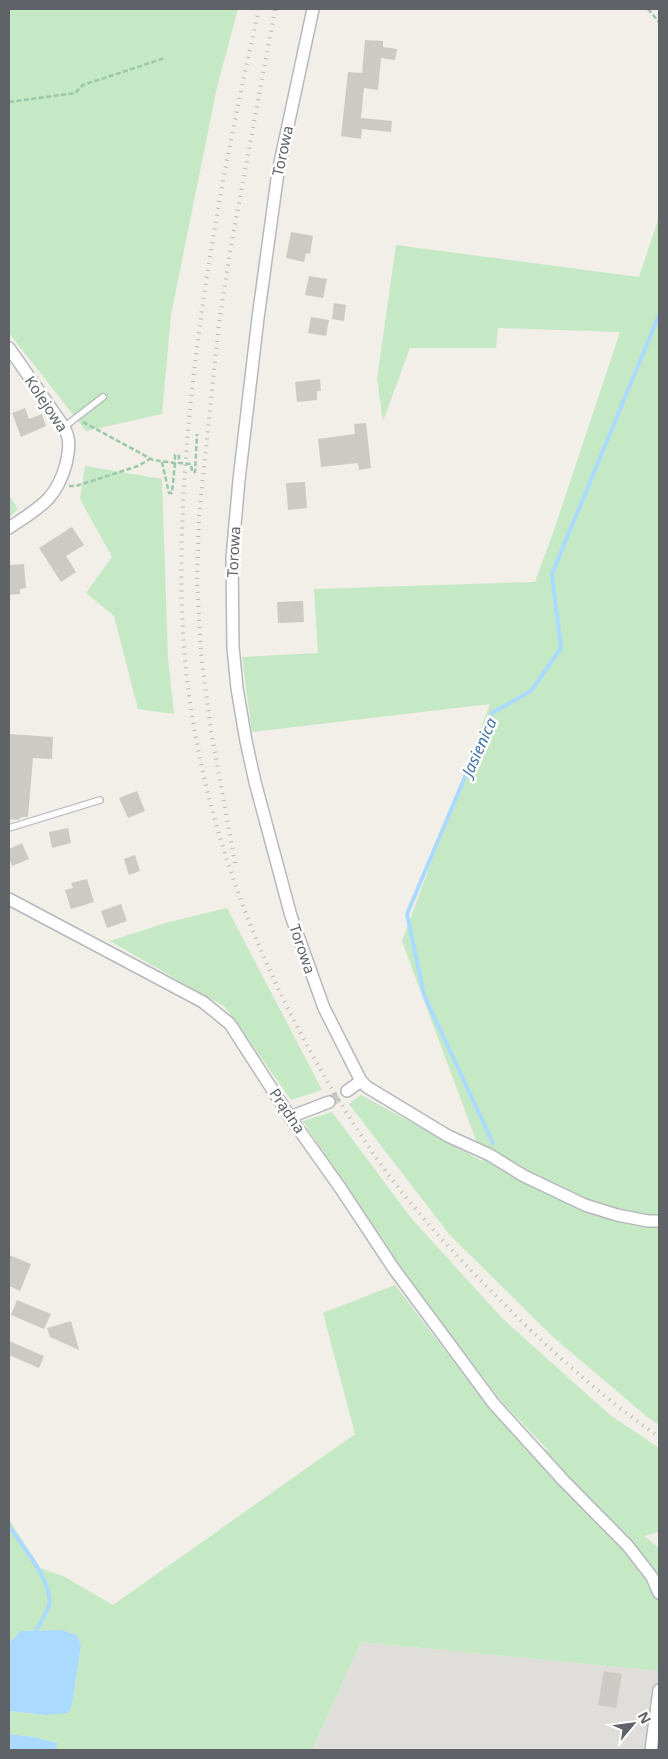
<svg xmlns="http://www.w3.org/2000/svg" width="668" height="1759" font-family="'Noto Sans',sans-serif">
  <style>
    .industrial { fill: #e0deda }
    .green { fill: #c5e8c5 }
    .water { fill: #aadaff }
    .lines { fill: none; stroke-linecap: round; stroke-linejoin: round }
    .stream { stroke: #aadaff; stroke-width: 4 }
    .building { fill: #cccac5 }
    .street-tunnel { stroke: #ccccc8; stroke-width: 11; stroke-dasharray: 11 5.5; stroke-linecap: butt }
    .lane-casing { stroke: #b5b8bc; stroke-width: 8 }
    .street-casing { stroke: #b5b8bc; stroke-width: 14 }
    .path { stroke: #9cc7a9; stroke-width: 2.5; stroke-dasharray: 5 2.5; stroke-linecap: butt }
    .lane { stroke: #fff; stroke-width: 5.5 }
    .street { stroke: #fff; stroke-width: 11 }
    .rail { stroke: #b6b7b8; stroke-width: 4; stroke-dasharray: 1 6; stroke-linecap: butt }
    .labels { text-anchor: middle; stroke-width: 5; stroke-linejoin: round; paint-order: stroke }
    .street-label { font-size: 15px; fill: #5f6368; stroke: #fff }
    .water-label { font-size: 16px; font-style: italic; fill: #4174aa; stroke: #fff }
  </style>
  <rect width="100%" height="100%" fill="#f1efe8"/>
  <!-- industrial -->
  <polygon class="industrial" points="361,1642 659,1671 659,1750 312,1750"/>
  <!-- green -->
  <g class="green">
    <polygon points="9,9 238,9 217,87 171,315 162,414 86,431 9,333"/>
    <polygon points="659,217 659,1425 646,1416 552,1336 449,1234 349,1104 361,1095 484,1162 402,941 490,704 252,732 242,657 318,653 314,589 535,582 554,530 620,332 498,328 496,348 410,348 383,421 377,379 396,245 639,277"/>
    <polygon points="85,466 162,479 168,659 174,714 138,709 114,616 86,593 112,557 80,499"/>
    <polygon points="9,495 18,509 9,518"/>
    <polygon points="227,908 322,1090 291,1100 225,1007 110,941 169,922"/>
    <polygon points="332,1112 411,1218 502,1318 610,1415 659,1448 659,1532 644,1536 659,1548 659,1671 361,1642 312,1750 55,1750 58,1743 34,1737 9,1734 9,1711 45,1715 72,1705 81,1646 77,1635 62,1630 21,1631 9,1643 9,1520 40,1568 63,1576 113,1605 355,1434 323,1313 395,1285 492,1412 551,1453 502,1402 399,1266 303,1121"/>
  </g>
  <!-- water -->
  <g class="water">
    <polygon points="62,1630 77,1635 81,1646 72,1705 68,1713 45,1715 9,1711 9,1643 21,1631"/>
    <polygon points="9,1734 34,1737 58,1743 55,1750 9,1750"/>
  </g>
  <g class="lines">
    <!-- stream -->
    <g class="stream">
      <polyline points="493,1143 424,995 407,914 492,713 531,691 561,648 552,574 659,315"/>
      <path d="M9,1526C21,1544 54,1583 49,1606C46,1614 40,1623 36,1630"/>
    </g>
  </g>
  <!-- building -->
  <g class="building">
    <polygon points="365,40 383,41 383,47 397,49 395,60 381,58 378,90 364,88 361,118 392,121 391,132 362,129 361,139 341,136 348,72 362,73"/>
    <polygon points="291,232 313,236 310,254 306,253 304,262 286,258"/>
    <polygon points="309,276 327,279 323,298 305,295"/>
    <polygon points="334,303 346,305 344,321 332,319"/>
    <polygon points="311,317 329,320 326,336 308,333"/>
    <polygon points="320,379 321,391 317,391 317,400 297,402 295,382"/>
    <polygon points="25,408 29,419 42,414 46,426 21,437 12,413"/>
    <polygon points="366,423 371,468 359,470 358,463 321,467 318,439 355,434 354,424"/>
    <polygon points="305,482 307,508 288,510 286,483"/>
    <polygon points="72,527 84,545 66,556 76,572 61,582 39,548"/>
    <polygon points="24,564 26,588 20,589 20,594 9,595 9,565"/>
    <polygon points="303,601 304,622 278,623 277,602"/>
    <polygon points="9,734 53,737 52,759 33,758 28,817 21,817 19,820 9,819"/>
    <polygon points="137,791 145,811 128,818 119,798"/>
    <polygon points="68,828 71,843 52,848 49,832"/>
    <polygon points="22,843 29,859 12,866 9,858 9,849"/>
    <polygon points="135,855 140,871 129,875 124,859"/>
    <polygon points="87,879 94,902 71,909 65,890 73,888 71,883"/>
    <polygon points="121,904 127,921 107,928 101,911"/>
    <polygon points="9,1255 31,1264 20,1291 9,1286"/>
    <polygon points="17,1300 51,1314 44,1329 11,1315"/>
    <polygon points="71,1321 79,1350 50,1337 47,1328"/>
    <polygon points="9,1341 44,1356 39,1368 9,1355"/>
    <polygon points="604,1671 622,1674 616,1708 598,1705"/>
  </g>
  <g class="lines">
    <!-- street-tunnel -->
    <polyline class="street-tunnel" points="329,1102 347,1091"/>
    <!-- lane casing -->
    <g class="lane-casing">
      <g id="lane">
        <polyline points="64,427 103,397"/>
        <polyline points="9,828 100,800"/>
      </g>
    </g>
    <!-- street casing -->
    <g class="street-casing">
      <g id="street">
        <polyline points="313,9 278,172 258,318 239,480 232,558 233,647 237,688 246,741 255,782 291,916 324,1008 361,1081 367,1087 448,1136 490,1155 524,1176 585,1205 617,1215 648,1221 659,1221"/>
        <path d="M9,348L64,427C71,440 69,450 66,464C56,501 38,508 9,528"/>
        <polyline points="9,899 203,1002 230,1024 290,1117 341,1189 394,1269 494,1404 563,1480 628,1546 652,1577 659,1593"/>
        <polyline points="347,1091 361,1081"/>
        <polyline points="290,1117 329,1102"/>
        <polyline points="651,1750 659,1690"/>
      </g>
    </g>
    <!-- path -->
    <g class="path">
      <polyline points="648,9 659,22"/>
      <polyline points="9,102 75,93 83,85 165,58"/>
      <polyline points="83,422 153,460 175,463 175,455 179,456 179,463 191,464 192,472 195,472 197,434"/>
      <polyline points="162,462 169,493 172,493 175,463"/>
      <polyline points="69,486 76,486 138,466 150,459"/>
    </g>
    <!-- lane -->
    <use href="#lane" class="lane"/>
    <!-- street -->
    <use href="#street" class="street"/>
    <!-- rail -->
    <g class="rail">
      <path d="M259,9C228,145 202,281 189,420C182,499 178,580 185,660C202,839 274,1009 375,1156C413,1211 460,1260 507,1307C554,1354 605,1399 659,1437"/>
      <polyline points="235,863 211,731 201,654 197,580 199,516 219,323 230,252 275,9"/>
    </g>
  </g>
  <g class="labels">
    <!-- street labels -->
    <g class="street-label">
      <text transform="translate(283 151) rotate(-78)" y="5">Torowa</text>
      <text transform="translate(46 404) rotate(56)" y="5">Kolejowa</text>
      <text transform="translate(234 552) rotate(-87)" y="5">Torowa</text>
      <text transform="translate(302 949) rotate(71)" y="5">Torowa</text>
      <text transform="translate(287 1111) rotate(56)" y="5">Prądna</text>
    </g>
    <!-- water labels -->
    <g class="water-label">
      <text transform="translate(479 747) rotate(-66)" y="6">Jasienica</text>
    </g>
  </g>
  <!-- border -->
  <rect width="668" height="1759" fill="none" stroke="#5f6368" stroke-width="20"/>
  <!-- north arrow -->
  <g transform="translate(633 1724) rotate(61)" stroke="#ffffff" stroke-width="4" paint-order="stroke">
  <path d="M0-4L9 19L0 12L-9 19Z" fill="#5f6368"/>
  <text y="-8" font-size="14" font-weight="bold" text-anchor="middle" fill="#5f6368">N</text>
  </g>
</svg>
